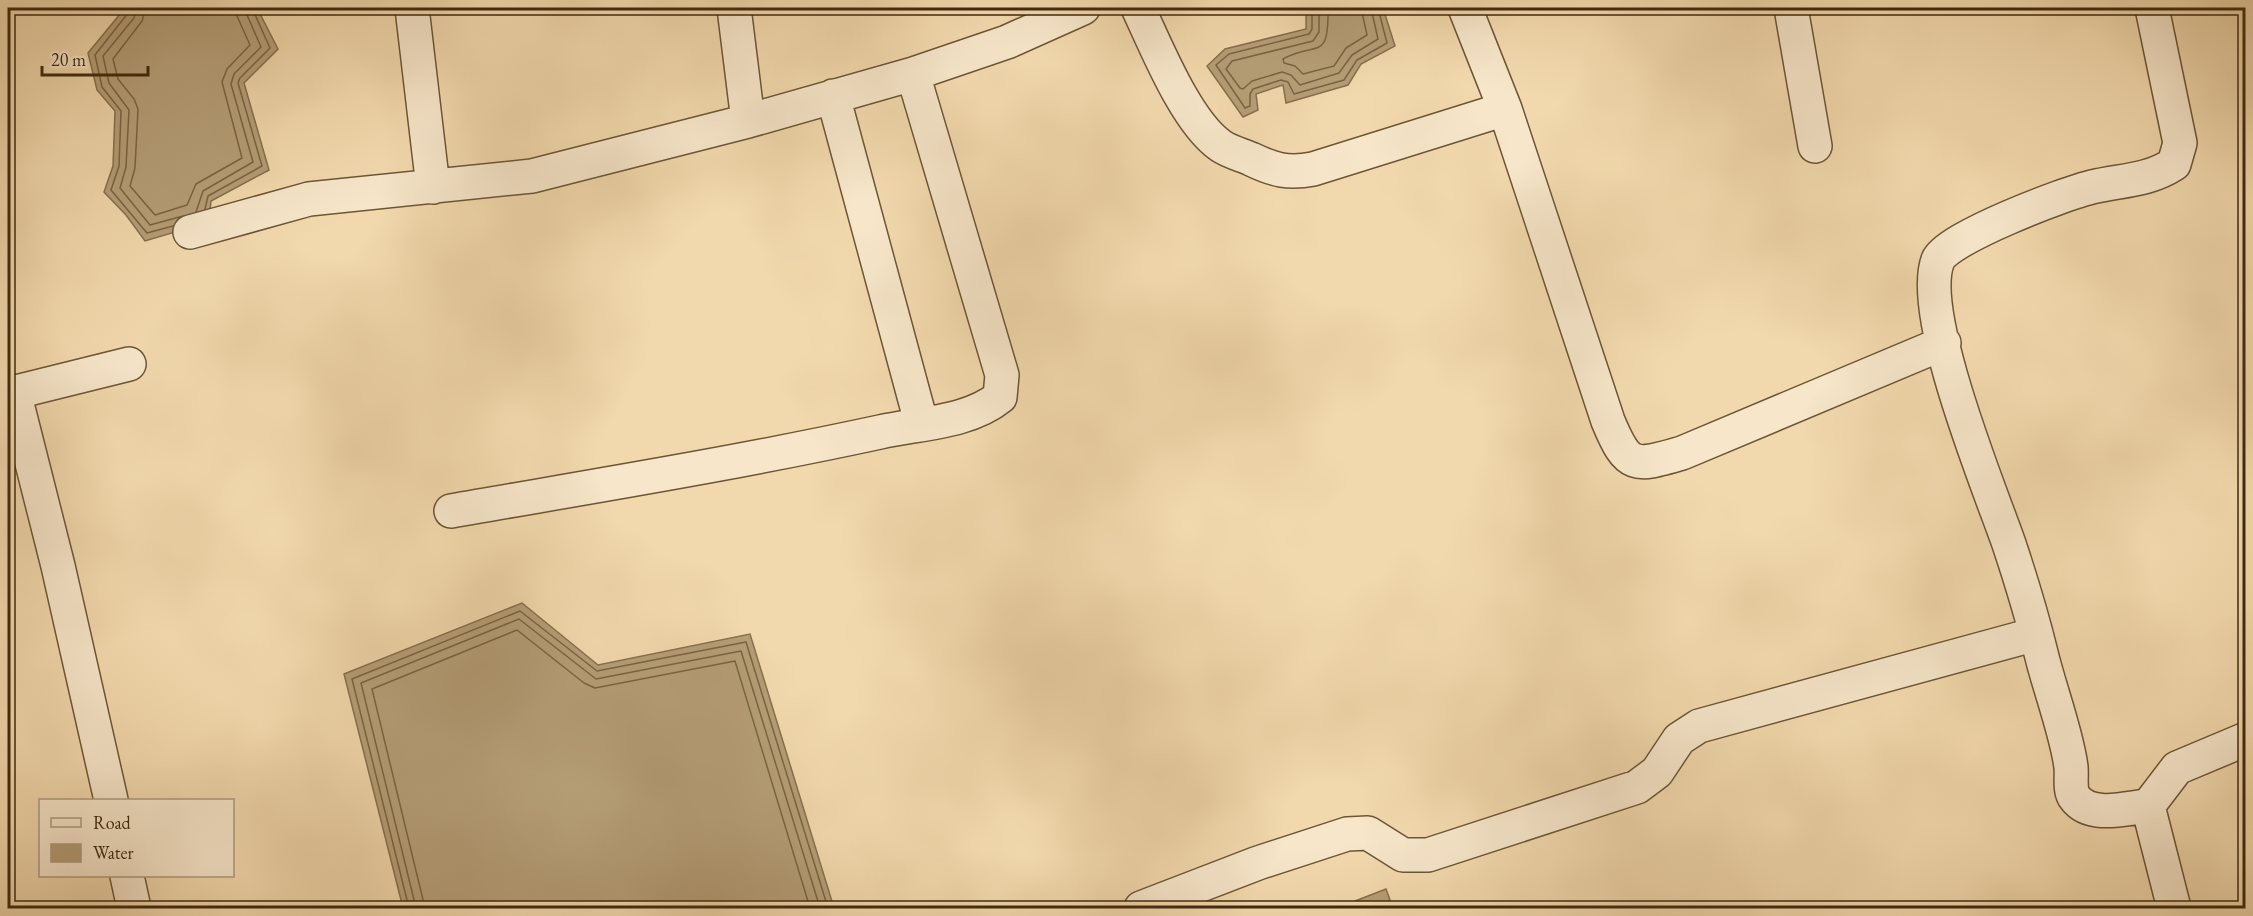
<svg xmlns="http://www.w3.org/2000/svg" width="2253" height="916" font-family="'EB Garamond',serif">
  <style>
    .water { fill: #b59e77; stroke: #86704d; stroke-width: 1.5 }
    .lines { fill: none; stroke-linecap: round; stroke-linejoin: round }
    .shore { stroke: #7a6442; stroke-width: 1.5 }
    .street-casing { stroke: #6c5636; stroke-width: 36 }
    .street { stroke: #f7e6ca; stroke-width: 33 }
  </style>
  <rect width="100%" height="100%" fill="#f2d9ad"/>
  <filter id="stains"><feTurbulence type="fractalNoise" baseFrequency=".00333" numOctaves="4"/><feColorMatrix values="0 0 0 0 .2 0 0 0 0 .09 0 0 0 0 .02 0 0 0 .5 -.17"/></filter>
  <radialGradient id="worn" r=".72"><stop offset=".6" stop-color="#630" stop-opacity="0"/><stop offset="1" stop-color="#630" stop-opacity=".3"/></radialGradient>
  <!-- water -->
  <path class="water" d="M125,8H257L278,49L244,83L269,170L211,201L209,222L145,241L126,215L104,192L113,166L115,111L97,90L88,53Z
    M1306,8H1383L1395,46L1361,64L1348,85L1286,103L1283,85L1256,94L1258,110L1243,117L1207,66L1225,49L1306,29Z
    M522,603L598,665L750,634L834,908H403L344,674Z
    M1386,889L1393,908H1337Z"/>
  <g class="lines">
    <!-- shore -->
    <path class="shore" d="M129,8L128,13L95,55L102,87L121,111L119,166L111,190L147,233L173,226
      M137,8L134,18L103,56L109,83L129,110L126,167L120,188L150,225L183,216
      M146,8L142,21L113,59L118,79L134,99L138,109L135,168L130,186L155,215L187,205L196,184L242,158L222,82L227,69L250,45L237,16L235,8
      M1312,8V29L1309,34L1229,54L1216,65L1245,108L1250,106V94L1253,89L1281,80L1288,82L1294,94L1344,80L1357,60L1387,43L1378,8
      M1319,8V32L1313,41L1232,61L1226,69L1240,88L1243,89L1252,81L1282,72L1291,75L1300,85L1339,73L1352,55L1378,39L1371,8
      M1328,8C1329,64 1316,40 1283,59L1284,63L1295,66L1303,74L1334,66L1346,48L1367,35L1361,8
      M205,209L208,196L262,166L238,83L240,78L270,48L252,8
      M196,212L203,191L253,162L231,84L234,74L261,47L244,8
      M409,908L352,679L520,611L597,671L746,642L828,908
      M416,908L361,683L519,619L596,679L741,651L820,908
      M425,908L372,689L517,630L584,683L595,688L735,661L810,908"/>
    <!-- street casing -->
    <g class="street-casing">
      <path id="street" d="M412,8L433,187
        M734,8L748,121
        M1138,8C1156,46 1186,122 1221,146C1230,152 1242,155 1251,159C1274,170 1288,174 1313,169L1505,109
        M1465,8L1505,109L1608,421C1628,469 1634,467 1682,453L1944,343
        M1791,8L1815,146
        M2152,8L2180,143L2174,164C2148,181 2122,180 2092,187C2066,193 1947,238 1938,260C1917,313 1989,487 2009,544C2021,580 2032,616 2041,653C2049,687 2067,734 2071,767C2072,777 2069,791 2075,798C2091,819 2126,808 2148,806L2177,768L2246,739
        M833,96L921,422
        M190,232L309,199L532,176L748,121L913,74L1007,42L1083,8
        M14,392L58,566L111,800
        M8,394L129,364
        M451,511C594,486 737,463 880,432C919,423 968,423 1000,397L1002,375L913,74
        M2148,806L2174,908
        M127,876L134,908
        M1141,908L1258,863L1347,834L1368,833L1403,855H1428L1637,787L1657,772L1679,739L1699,726L2036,634"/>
    </g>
    <!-- street -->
    <use href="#street" class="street"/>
  </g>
  <!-- margin -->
  <rect width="2253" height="916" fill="none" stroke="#f2d9ad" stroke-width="30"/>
  <rect x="9" y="9" width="2235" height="898" fill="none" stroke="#3f2a0e" stroke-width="3"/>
  <rect x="15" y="15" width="2223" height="886" fill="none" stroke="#3f2a0e" stroke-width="1.5"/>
  <!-- legend -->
  <rect x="39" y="799" width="195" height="78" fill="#f7e6ca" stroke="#ad9b7f" stroke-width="1.5"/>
  <rect x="51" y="818" width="30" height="9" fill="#f7e6ca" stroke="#ad9b7f" stroke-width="1.5"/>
  <text x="93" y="829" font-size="18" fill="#3f2a0e">Road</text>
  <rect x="51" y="844" width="30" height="18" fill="#b59e77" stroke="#ad9b7f" stroke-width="1.5"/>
  <text x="93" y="859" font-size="18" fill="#3f2a0e">Water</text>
  <!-- scale -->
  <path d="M42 66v9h106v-9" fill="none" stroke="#3f2a0e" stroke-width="3"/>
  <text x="51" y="66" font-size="18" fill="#3f2a0e" stroke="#f7e6ca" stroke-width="4.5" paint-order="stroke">20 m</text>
  <rect width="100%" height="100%" filter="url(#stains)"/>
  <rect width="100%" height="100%" fill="url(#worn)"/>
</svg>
